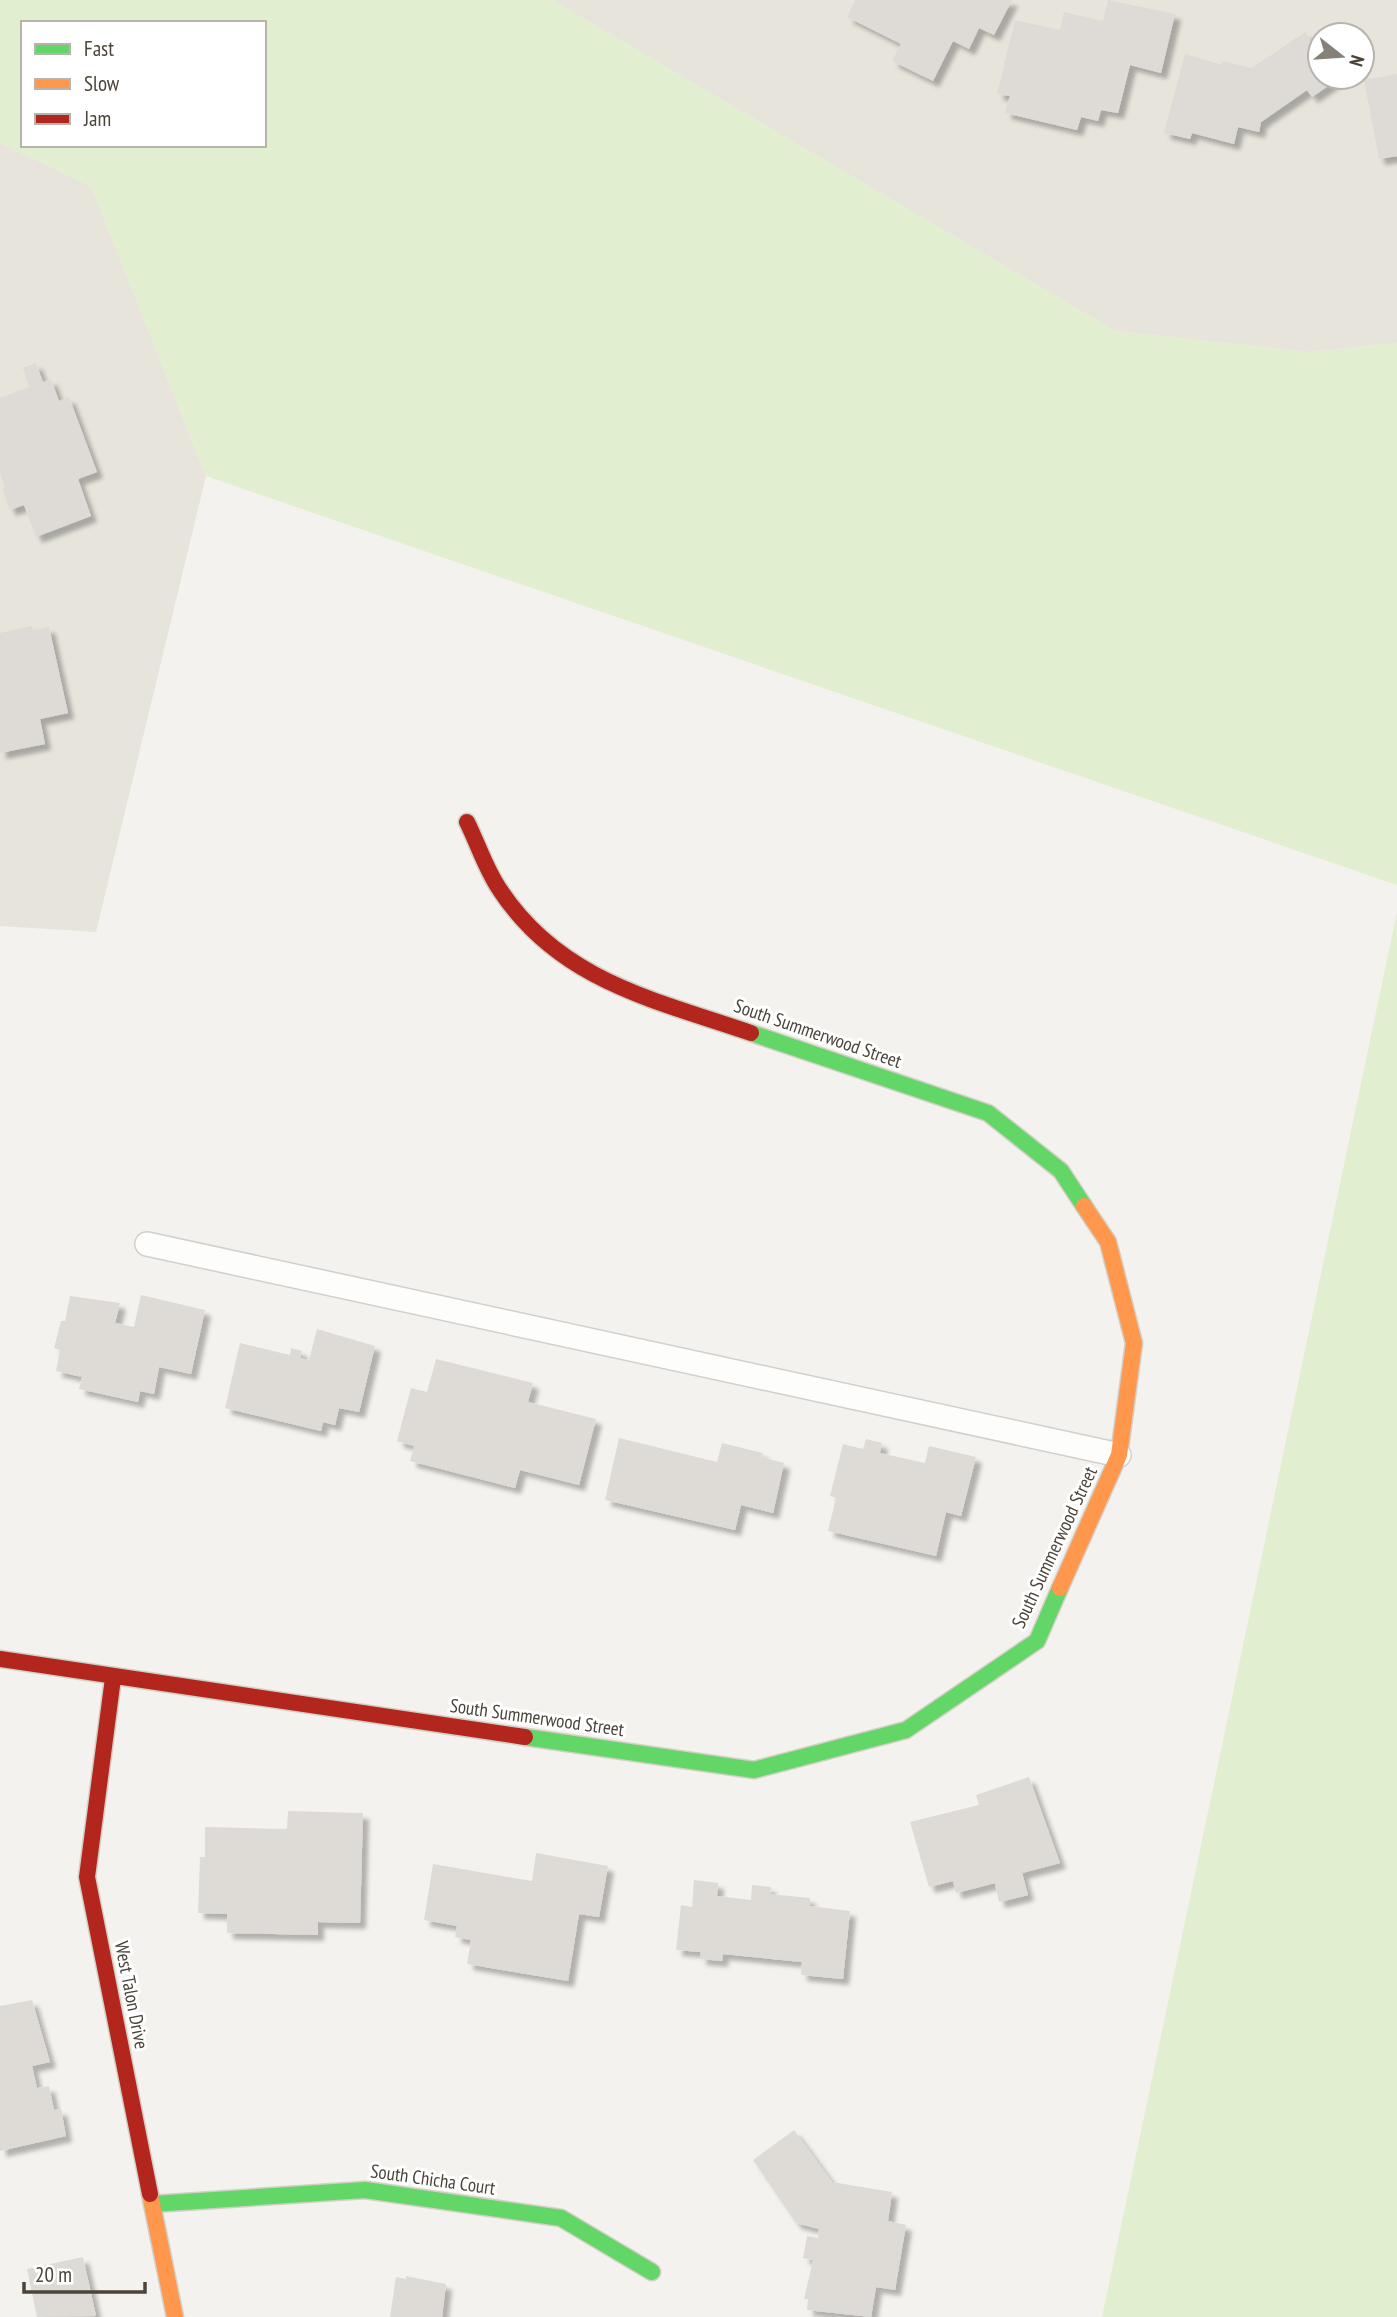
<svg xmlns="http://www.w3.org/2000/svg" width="1397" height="2317" font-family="'PT Sans Narrow',sans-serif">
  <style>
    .residential { fill: #e7e4dc; fill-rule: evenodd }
    .green { fill: #e1eecf; fill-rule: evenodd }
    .building { fill: #dedbd6; filter: url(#shadow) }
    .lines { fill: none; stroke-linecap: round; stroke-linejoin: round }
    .lane-casing { stroke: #d2d0cb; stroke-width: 26 }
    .fast-casing { stroke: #d3cfc5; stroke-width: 19 }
    .slow-casing { stroke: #d3cfc5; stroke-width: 19 }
    .jam-casing { stroke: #d3cfc5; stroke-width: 19 }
    .lane { stroke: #fdfdfc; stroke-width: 23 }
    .fast { stroke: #63d668; stroke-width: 16 }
    .slow { stroke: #ff974d; stroke-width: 16 }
    .jam { stroke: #b3261e; stroke-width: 16 }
    .labels { text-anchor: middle; stroke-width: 6; stroke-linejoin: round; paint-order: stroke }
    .street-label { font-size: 19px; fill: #4b4439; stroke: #fff }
  </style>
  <defs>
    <filter id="shadow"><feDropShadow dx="6" dy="6" stdDeviation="2" flood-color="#0004"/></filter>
  </defs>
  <rect width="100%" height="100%" fill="#f4f2ee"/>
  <!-- residential -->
  <path class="residential" d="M552,0H1397V343L1308,352L1115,331ZM1320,35H1362V77H1320Z
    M0,143L91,186L206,476L96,932L0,926Z"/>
  <!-- green -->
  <path class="green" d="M0,0H552L1115,331L1308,352L1397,343V885L206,476L91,186L0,143ZM23,23H264V145H23Z
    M1397,912V2317H1102Z"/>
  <!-- building -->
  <path class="building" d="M855,0H1012L994,35L979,28L969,49L953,41L933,81L892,61L901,44L847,17Z
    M1108,0L1175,14L1161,73L1130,65L1118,113L1101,110L1098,121L1081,117L1077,130L1005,113L1010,96L997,94L1015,20L1060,30L1064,12L1103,21Z
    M1305,32L1320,54V77L1337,80L1312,97L1307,90L1261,122L1259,132L1238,127L1234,144L1192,133L1190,139L1164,133L1185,54L1222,65V61L1252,68Z
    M1397,74V156L1379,159L1364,80Z
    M36,363L43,382L51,379L59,401L69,397L97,472L78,479L91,516L36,537L24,505L10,510L2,488L5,487L0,474V398L29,387L23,368Z
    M32,626L33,630L49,627L68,713L40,719L45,744L0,753V633Z
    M141,1295L205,1310L191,1374L159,1367L154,1394L140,1391L138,1402L79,1389L82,1377L56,1371L60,1350L54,1348L61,1321H65L70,1296L120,1303L115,1323L134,1327Z
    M317,1329L375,1346L359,1412L339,1408L335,1425L323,1422L321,1431L225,1408L240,1343L290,1355L291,1348L302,1351L300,1358L309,1360Z
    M436,1359L533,1383L528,1402L596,1419L579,1485L520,1470L515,1488L410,1461L414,1446L397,1441L411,1388L427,1392Z
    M619,1438L717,1462L722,1443L763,1453L761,1457L784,1463L773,1513L741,1505L735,1530L605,1500Z
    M866,1439L882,1443L880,1453L925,1463L929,1446L976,1457L961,1516L946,1512L936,1556L828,1531L836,1498L830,1496L843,1444L863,1449Z
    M1029,1777L1060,1863L1022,1873L1028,1895L999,1902L995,1883L956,1893L953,1881L929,1887L910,1822L979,1805L976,1795Z
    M288,1811L363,1813L360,1923L318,1922V1935L227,1933V1914L198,1913L200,1857H205V1827L287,1829Z
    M536,1853L608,1866L599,1917L579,1914L568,1981L467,1964L471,1940L455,1937L457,1926L424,1920L433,1864L532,1881Z
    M694,1880L718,1883L717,1896L751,1900L752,1885L771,1887L770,1894L810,1898V1906L850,1911L843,1979L801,1975L802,1962L723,1954L722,1961L700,1959L701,1952L676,1950L681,1905L692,1907Z
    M32,2000L50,2062L32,2066L37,2088L49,2086L54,2110L61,2109L66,2136L0,2151V2006Z
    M794,2130L832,2182L892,2192L888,2221L906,2225L895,2290L876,2287L871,2317L807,2310L808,2299H804L813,2260L803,2258L807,2236L818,2238L819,2229L796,2223L753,2160Z
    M83,2257L96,2316L37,2317L27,2269Z
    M406,2276L446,2284L442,2317H390L396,2277L406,2279Z"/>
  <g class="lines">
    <!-- lane casing -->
    <g class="lane-casing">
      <path id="lane" d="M147,1244L1119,1455"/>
    </g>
    <!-- fast casing -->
    <g class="fast-casing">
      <path id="fast" d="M751,1033L988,1113L1061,1171L1084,1206
        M525,1737L754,1770L906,1730L1037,1641L1060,1588
        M152,2204L365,2190L561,2218L652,2272"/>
    </g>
    <!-- slow casing -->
    <g class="slow-casing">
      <path id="slow" d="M1060,1588L1119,1455L1134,1343L1108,1242L1084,1206
        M150,2194L175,2317"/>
    </g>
    <!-- jam casing -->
    <g class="jam-casing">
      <path id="jam" d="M467,822C478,844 486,870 500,890C560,981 655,1000 751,1033
        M0,1659L525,1737
        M113,1678L87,1877L150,2194"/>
    </g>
    <!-- lane -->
    <use href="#lane" class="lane"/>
    <!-- fast -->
    <use href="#fast" class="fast"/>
    <!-- slow -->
    <use href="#slow" class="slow"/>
    <!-- jam -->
    <use href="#jam" class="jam"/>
  </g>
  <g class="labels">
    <!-- street labels -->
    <g class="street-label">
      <text transform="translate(818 1033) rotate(19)" y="7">South Summerwood Street</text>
      <text transform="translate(1054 1547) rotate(-65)" y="7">South Summerwood Street</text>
      <text transform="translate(537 1717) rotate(8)" y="7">South Summerwood Street</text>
      <text transform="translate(132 1995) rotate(79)" y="7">West Talon Drive</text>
      <text transform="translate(433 2179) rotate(8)" y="7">South Chicha Court</text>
    </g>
  </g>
  <!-- legend -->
  <rect x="21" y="21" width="245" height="126" fill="#ffffff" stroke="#b7b4b0" stroke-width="2"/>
  <rect x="35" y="44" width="35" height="10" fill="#63d668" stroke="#b7b4b0" stroke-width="2"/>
  <text x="84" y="56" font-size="21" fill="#4b4439">Fast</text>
  <rect x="35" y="79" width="35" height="10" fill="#ff974d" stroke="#b7b4b0" stroke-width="2"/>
  <text x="84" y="91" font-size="21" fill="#4b4439">Slow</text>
  <rect x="35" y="114" width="35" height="10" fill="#b3261e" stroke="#b7b4b0" stroke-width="2"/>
  <text x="84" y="126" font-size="21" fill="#4b4439">Jam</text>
  <!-- north arrow -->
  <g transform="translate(1341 56) rotate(107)"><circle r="33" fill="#ffffff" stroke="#b7b4b0" stroke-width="2"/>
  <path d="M0-5L12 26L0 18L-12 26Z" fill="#868178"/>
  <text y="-10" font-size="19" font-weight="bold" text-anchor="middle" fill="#4b4439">N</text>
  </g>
  <!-- scale -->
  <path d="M24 2282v10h121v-10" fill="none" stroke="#4b4439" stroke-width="3.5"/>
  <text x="35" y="2282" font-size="21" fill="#4b4439" stroke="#ffffff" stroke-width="5" paint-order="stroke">20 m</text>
</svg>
